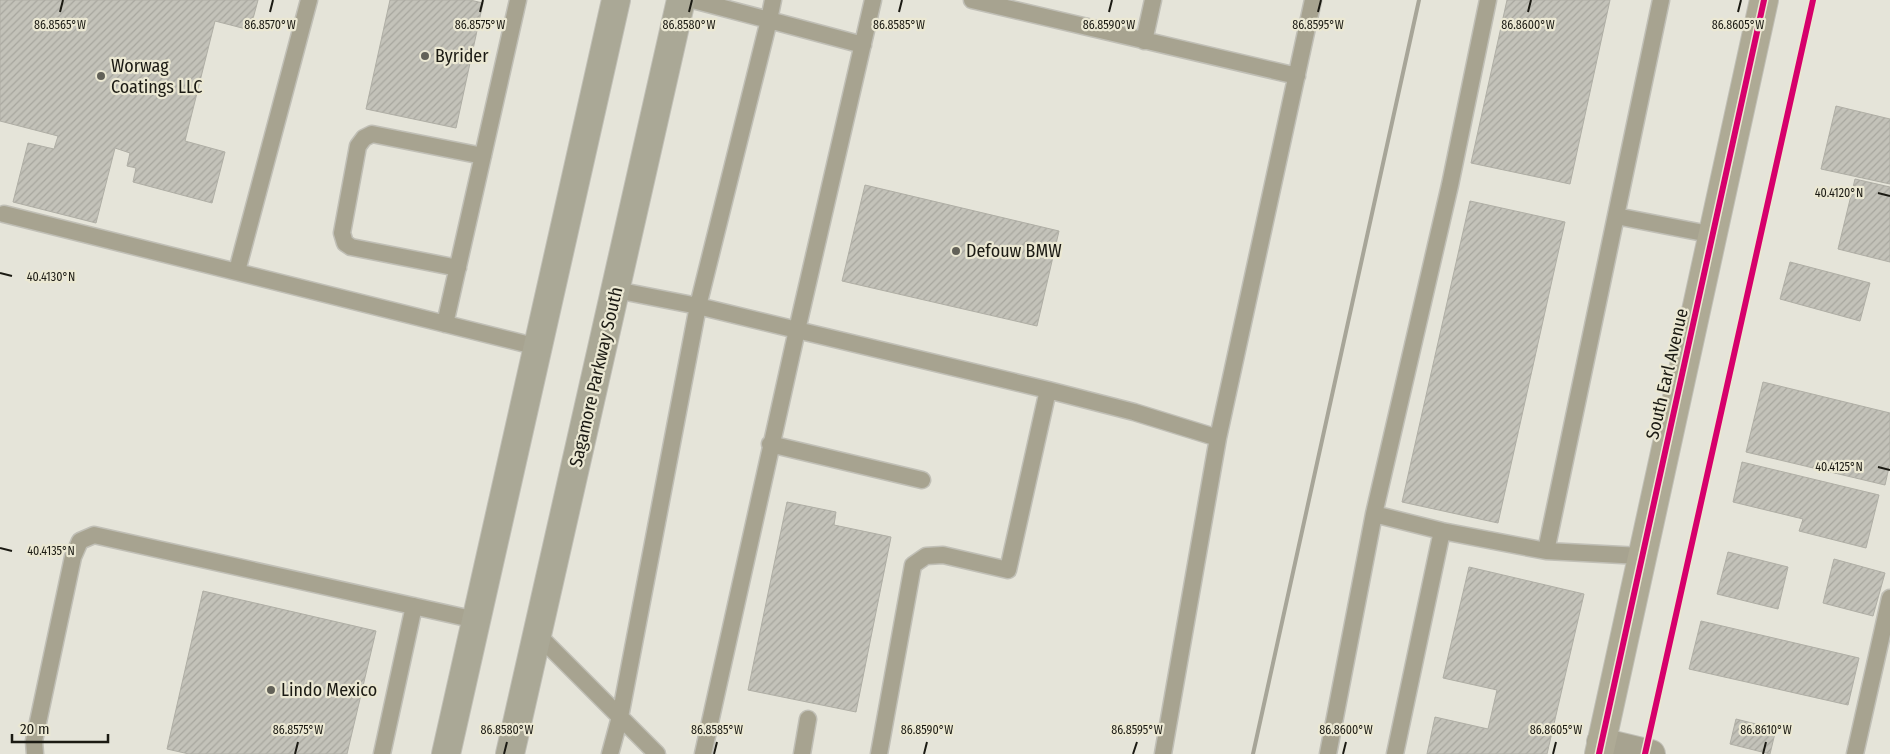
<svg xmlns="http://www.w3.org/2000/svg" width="1890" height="754" font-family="'Fira Sans Condensed',sans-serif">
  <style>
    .building { fill: url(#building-hatch); stroke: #afaea5 }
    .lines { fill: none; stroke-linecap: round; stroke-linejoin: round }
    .lane-casing { stroke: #c0bfb6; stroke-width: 19 }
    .street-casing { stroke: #c0bfb6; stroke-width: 30 }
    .secondary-casing { stroke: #c0bfb6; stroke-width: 30 }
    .primary-casing { stroke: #c0bfb6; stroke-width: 30 }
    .lane { stroke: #a7a390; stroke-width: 16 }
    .street { stroke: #a7a390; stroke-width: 28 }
    .secondary { stroke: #aeaa95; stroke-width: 28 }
    .primary { stroke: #aaa896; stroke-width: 28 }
    .rail { stroke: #a7a598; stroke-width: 4 }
    .cycleway-casing { stroke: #ebe8d3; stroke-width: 9 }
    .cycleway { stroke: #d6006c; stroke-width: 6 }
    .ticks { fill: none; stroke: #1b1a13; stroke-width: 2 }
    .poi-dot { fill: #626158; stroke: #ebe8d3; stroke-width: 2 }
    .labels { text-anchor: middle; stroke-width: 4.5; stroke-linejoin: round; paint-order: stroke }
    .poi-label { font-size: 18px; fill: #1b1a13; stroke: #ebe8d3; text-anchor: start }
    .street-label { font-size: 18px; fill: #1b1a13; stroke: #ebe8d3 }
    .ticks-label { font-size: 12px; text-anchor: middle; fill: #1b1a13; stroke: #ebe8d3; stroke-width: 4.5; stroke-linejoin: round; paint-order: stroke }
  </style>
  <defs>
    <pattern id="building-hatch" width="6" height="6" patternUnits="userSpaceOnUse" patternTransform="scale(1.25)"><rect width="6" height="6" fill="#c3c2b9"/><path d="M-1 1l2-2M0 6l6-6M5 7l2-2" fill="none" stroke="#a7a69e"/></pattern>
  </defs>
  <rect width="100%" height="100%" fill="#e5e4d9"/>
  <!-- building -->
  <path class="building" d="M0,0H258L250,30L215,21L185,141L225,152L212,203L133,182L136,168L127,166L130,153L115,148L96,223L13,202L28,143L54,149L58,136L0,121Z
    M390,0H470L483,3L456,128L366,109Z
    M1507,0H1610L1570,184L1471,163Z
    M1836,106L1890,119V184L1821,169Z
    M1855,179L1890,187V262L1838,249Z
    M865,185L1059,231L1037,326L842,281Z
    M1470,201L1565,222L1498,523L1402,502Z
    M1790,262L1870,283L1860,321L1780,299Z
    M1763,382L1890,413V463L1885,485L1746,452Z
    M1742,462L1879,495L1866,548L1799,531L1803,519L1733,502Z
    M787,502L836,512L834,525L891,537L856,712L748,690Z
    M1728,552L1788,567L1778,609L1717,594Z
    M1834,559L1885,573L1873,616L1823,603Z
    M1469,567L1584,594L1547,754H1427L1435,717L1488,729L1497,690L1443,678Z
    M203,591L376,631L347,754H189L167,749Z
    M1701,621L1859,658L1848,705L1689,669Z
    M1736,719L1776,729L1770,754L1730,744Z"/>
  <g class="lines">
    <!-- lane casing -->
    <g class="lane-casing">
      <path id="lane" d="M693,0L769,20L773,0
        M873,0L797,330L1048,390
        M972,0L1297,76
        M1144,41L1153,0
        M4,214L538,347
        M1616,216L1714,235
        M458,268L351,247L345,243L342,233L358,146L364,138L372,134L483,156
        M237,271L309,0
        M616,290L698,306L797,330L703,754
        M445,324L518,0
        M1218,438L1313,0
        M770,444L922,480
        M1374,514L1442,531
        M1546,551L1641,556
        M537,634L657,754
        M35,754L34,741L73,557L80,541L94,535L476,620
        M382,754L414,606
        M610,754L620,717L698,306L769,20L863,45
        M802,754L808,719
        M879,754L913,565L926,556L943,555L1008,570L1048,390L1134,412L1218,438L1163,754
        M1328,754L1374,514L1450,185L1488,0
        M1395,754L1442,531L1546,551L1661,0
        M1855,754L1890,598"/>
    </g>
    <!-- street casing -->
    <g class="street-casing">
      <path id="street" d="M1601,742L1651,754"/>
    </g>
    <!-- secondary casing -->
    <g class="secondary-casing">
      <path id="secondary" d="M1599,754L1764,0"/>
    </g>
    <!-- primary casing -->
    <g class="primary-casing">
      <path id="primary" d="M446,754L616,0
        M510,754L681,0"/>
    </g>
    <!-- lane -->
    <use href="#lane" class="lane"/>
    <!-- street -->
    <use href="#street" class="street"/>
    <!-- secondary -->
    <use href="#secondary" class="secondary"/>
    <!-- primary -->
    <use href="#primary" class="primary"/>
    <!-- rail -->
    <path class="rail" d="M1253,754L1419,0"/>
    <!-- cycleway casing -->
    <g class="cycleway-casing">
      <path id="cycleway" d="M1599,754L1764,0
        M1645,754L1813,0"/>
    </g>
    <!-- cycleway -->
    <use href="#cycleway" class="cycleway"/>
  </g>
  <!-- ticks -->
  <path class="ticks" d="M60,12L63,0M270,12L273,0M480,12L483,0M689,12L692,0M899,12L902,0M1109,12L1112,0M1318,12L1321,0M1528,12L1531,0M1738,12L1741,0M1878,193L1890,196M0,273L12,276M1878,467L1890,470M0,548L12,551M295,754L298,742M504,754L507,742M714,754L717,742M924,754L927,742M1133,754L1137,742M1343,754L1346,742M1553,754L1556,742M1763,754L1766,742"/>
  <!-- markers -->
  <g class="poi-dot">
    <circle cx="425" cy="56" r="5"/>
    <circle cx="101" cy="76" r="5"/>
    <circle cx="956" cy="251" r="5"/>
    <circle cx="271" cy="690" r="5"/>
  </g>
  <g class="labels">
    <!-- poi labels -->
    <g class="poi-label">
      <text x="435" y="62">Byrider</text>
      <text x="111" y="72">Worwag<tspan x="111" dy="21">Coatings LLC</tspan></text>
      <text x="966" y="257">Defouw BMW</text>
      <text x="281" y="696">Lindo Mexico</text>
    </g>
    <!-- street labels -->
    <g class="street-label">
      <text transform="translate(1667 374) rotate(-77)" y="6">South Earl Avenue</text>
      <text transform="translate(596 377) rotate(-77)" y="6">Sagamore Parkway South</text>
    </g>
  </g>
  <g class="ticks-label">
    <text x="60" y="29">86.8565°W</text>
    <text x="270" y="29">86.8570°W</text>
    <text x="480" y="29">86.8575°W</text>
    <text x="689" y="29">86.8580°W</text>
    <text x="899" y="29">86.8585°W</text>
    <text x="1109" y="29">86.8590°W</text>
    <text x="1318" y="29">86.8595°W</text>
    <text x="1528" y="29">86.8600°W</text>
    <text x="1738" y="29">86.8605°W</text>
    <text x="1839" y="197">40.4120°N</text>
    <text x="51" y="281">40.4130°N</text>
    <text x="1839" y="471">40.4125°N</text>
    <text x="51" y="555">40.4135°N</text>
    <text x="298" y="734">86.8575°W</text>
    <text x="507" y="734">86.8580°W</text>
    <text x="717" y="734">86.8585°W</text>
    <text x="927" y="734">86.8590°W</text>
    <text x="1137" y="734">86.8595°W</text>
    <text x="1346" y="734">86.8600°W</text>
    <text x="1556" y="734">86.8605°W</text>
    <text x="1766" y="734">86.8610°W</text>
  </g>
  <!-- scale -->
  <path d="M12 734v8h96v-8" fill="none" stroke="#1b1a13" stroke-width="2.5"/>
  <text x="20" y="734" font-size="15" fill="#1b1a13" stroke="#ebe8d3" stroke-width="4" paint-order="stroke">20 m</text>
</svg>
